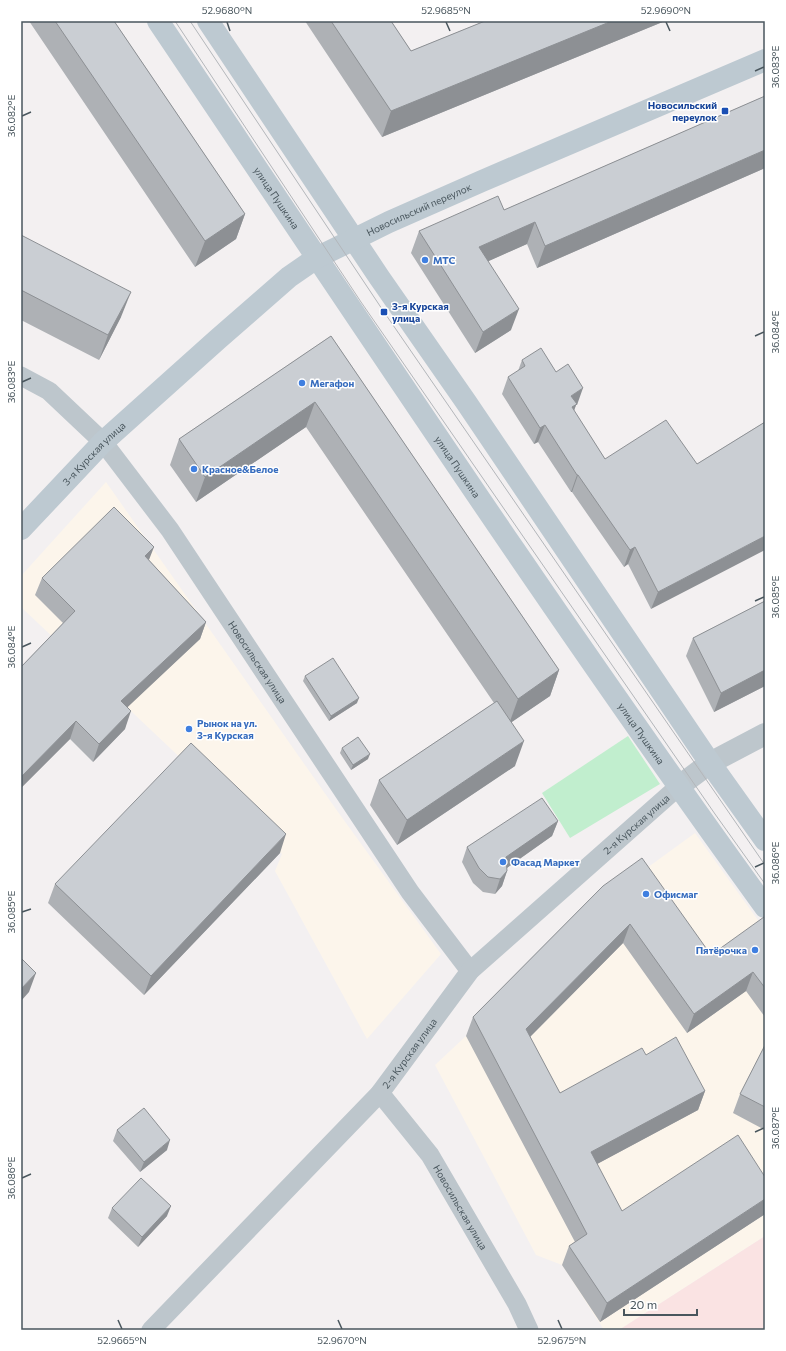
<svg xmlns="http://www.w3.org/2000/svg" width="786" height="1351" font-family="Commissioner,sans-serif">
  <style>
    .commercial { fill: #fcf5eb }
    .medical { fill: #fae3e3 }
    .green { fill: #c1eece }
    .lines { fill: none; stroke-linecap: round; stroke-linejoin: round }
    .minor { stroke: #bdc6cc; stroke-width: 19 }
    .tertiary { stroke: #bdc6cc; stroke-width: 22 }
    .secondary { stroke: #bdc9d1; stroke-width: 22 }
    .tram { stroke: #b3b6ba; stroke-width: 1 }
    .wall { fill: #aeb1b5 }
    .shaded-wall { fill: #8d9094 }
    .building { fill: #caced3; stroke: #8d9094 }
    .ticks { fill: none; stroke: #49565d; stroke-width: 1.5 }
    .transit-dot { fill: #1a4fb4; stroke: #fff; stroke-width: 1.5 }
    .shop-dot { fill: #3f7fe0; stroke: #fff; stroke-width: 1.5 }
    .labels { text-anchor: middle; stroke-width: 3; stroke-linejoin: round; paint-order: stroke }
    .transit-label { font-size: 10px; font-weight: bold; fill: #164399; stroke: #fff; text-anchor: end }
    .street-label { font-size: 10px; fill: #49565d; stroke: #fff }
    .shop-label { font-size: 10px; font-weight: bold; fill: #366cbe; stroke: #fff; text-anchor: start }
    .neatline { fill: none; stroke: #49565d; stroke-width: 1.5 }
    .ticks-label { font-size: 10px; text-anchor: middle; fill: #49565d }
  </style>
  <rect width="100%" height="100%" fill="#f3f0f1"/>
  <!-- commercial -->
  <path class="commercial" d="M106,482L338,812L441,954L367,1039L275,871L282,854L21,607V576Z
    M695,833L765,930V1236L619,1330H604L562,1265L536,1255L435,1065L466,1036L596,905Z"/>
  <!-- medical -->
  <path class="medical" d="M765,1236V1330H619Z"/>
  <!-- green -->
  <path class="green" d="M628,736L660,784L570,838L542,793Z"/>
  <g class="lines">
    <!-- minor -->
    <g class="minor">
      <path id="s1" d="M21,376L49,391L103,442L170,530L410,892L470,971"/>
      <path id="s2" d="M380,1093L430,1155L517,1304L529,1330"/>
      <path id="s3" d="M151,1330L380,1093L470,971L678,787"/>
    </g>
    <!-- tertiary -->
    <path class="tertiary" d="M678,787L710,763L765,734"/>
    <!-- secondary -->
    <g class="secondary">
      <path id="s4" d="M158,21C358,318 555,617 765,907"/>
      <path d="M208,21L379,277L466,402L710,763L765,840"/>
      <path id="s5" d="M21,529L103,442L218,339L289,277L318,257L389,222L482,181L765,60"/>
    </g>
    <!-- tram -->
    <path class="tram" d="M175,21L361,302L715,814L765,884
      M190,21L384,312L765,865"/>
  </g>
  <!-- wall -->
  <path class="wall" d="M29,21H114L245,214L236,239L195,267Z
    M305,21H391L411,51L485,21H665L382,137Z
    M765,96V168L537,268L527,244L488,261L511,330L475,353L411,253L419,231L504,210Z
    M21,235L121,317L99,360L21,320Z
    M331,336L559,670L550,696L511,722L515,766L397,845L370,805L379,780L494,703L306,427L196,502L170,465L179,439Z
    M522,360L577,405H576L574,411L605,459L697,464L765,422L651,609L628,564L624,567L572,492H571L538,442L534,444L502,394L508,377L518,371Z
    M149,560L206,622L200,639L127,707L125,729L93,762L70,739L21,788V667L63,623L35,595L42,578Z
    M765,601V686L714,712L686,656L693,638Z
    M305,676L357,703L329,721L303,681Z
    M342,748L368,759L351,770L340,753Z
    M558,821L552,836L507,868V871L502,886L495,894L483,892L473,883L462,862L467,847Z
    M280,853L144,995L48,903L55,884Z
    M603,886L711,955L765,919V1017L746,991L687,1033L623,943L530,1037L560,1093L646,1055L705,1091L698,1110L597,1164L622,1211L765,1177V1214L600,1322L562,1265L569,1246L575,1242L466,1036L473,1017Z
    M765,1045V1130L733,1113L740,1094Z
    M117,1130L167,1150L140,1172L113,1141Z
    M112,1208L167,1216L138,1247L108,1218Z"/>
  <!-- shaded-wall -->
  <path class="shaded-wall" d="M612,21H665L382,137L391,111Z
    M765,150V168L537,268L545,246Z
    M245,214L236,239L195,267L205,241Z
    M535,222L527,244L471,269L479,247Z
    M131,292L121,317L99,360L108,335Z
    M519,309L511,330L475,353L483,332Z
    M583,388L577,405H576L570,421L571,396Z
    M315,402L306,427L196,502L205,477Z
    M545,425L538,442L534,444L540,428Z
    M577,475H578L572,492H571Z
    M765,536V550L651,609L658,592Z
    M154,547L147,565L145,556Z
    M635,547L628,564L624,567L630,550Z
    M206,622L200,639L115,719L121,701Z
    M559,670L550,696L509,724L518,699Z
    M765,670V686L714,712L721,693Z
    M359,698L357,703L329,721L331,716Z
    M131,711L125,729L93,762L99,744Z
    M76,721L70,739L21,788V777Z
    M524,741L515,766L397,845L407,820Z
    M370,754L368,759L351,770L353,765Z
    M558,821L552,836L501,872L506,857Z
    M286,834L280,853L144,995L151,976Z
    M507,871L502,886L495,894L500,879Z
    M630,924L623,943L519,1048L526,1029Z
    M753,972L746,991L687,1033L694,1014Z
    M36,973L29,992L21,1001V989Z
    M705,1091L698,1110L584,1171L591,1152Z
    M170,1140L167,1150L140,1172L144,1162Z
    M765,1199V1214L600,1322L607,1303Z
    M171,1206L167,1216L138,1247L142,1237Z"/>
  <!-- building -->
  <path class="building" d="M55,21H114L245,214L205,241Z
    M331,21H391L411,51L485,21H612L391,111Z
    M765,96V150L545,246L535,222L479,247L519,309L483,332L419,231L498,196L504,210Z
    M21,235L131,292L108,335L21,290Z
    M331,336L559,670L518,699L315,402L205,477L179,439Z
    M541,348L556,372L568,364L583,388L571,396L577,404L572,407L605,459L666,420L697,464L765,422V536L658,592L635,547L630,550L578,475H577L545,425L540,428L508,377L525,366L522,360Z
    M114,507L154,547L145,556L206,622L121,701L131,711L99,744L76,721L21,777V667L75,611L42,578Z
    M765,601V670L721,693L693,638Z
    M333,658L359,698L331,716L305,676Z
    M497,701L524,741L407,820L379,780Z
    M358,737L370,754L353,765L342,748Z
    M191,743L286,834L151,976L55,884Z
    M542,798L558,821L506,857L507,871L500,879L488,877L479,868L467,847Z
    M642,858L711,955L764,917L765,919V988L753,972L694,1014L630,924L526,1029L560,1093L642,1048L646,1055L676,1037L705,1091L591,1152L622,1211L738,1135L765,1177V1199L607,1303L569,1246L587,1234L473,1017L603,886Z
    M21,958L36,973L21,989Z
    M765,1045V1107L740,1094Z
    M144,1108L170,1140L144,1162L117,1130Z
    M141,1178L171,1206L142,1237L112,1208Z"/>
  <!-- ticks -->
  <path class="ticks" d="M227,22L230,31M446,22L450,31M666,22L670,31M755,71L764,67M22,116L31,112M755,336L764,332M22,382L31,378M755,601L764,597M22,647L31,643M755,867L764,863M22,912L31,909M755,1132L764,1128M22,1178L31,1174M118,1320L122,1329M338,1320L342,1329M558,1320L562,1329"/>
  <!-- markers -->
  <g class="transit-dot">
    <rect x="721" y="107" width="8" height="8" rx="2"/>
    <rect x="380" y="308" width="8" height="8" rx="2"/>
  </g>
  <g class="shop-dot">
    <circle cx="425" cy="260" r="4"/>
    <circle cx="302" cy="383" r="4"/>
    <circle cx="194" cy="469" r="4"/>
    <circle cx="189" cy="729" r="4"/>
    <circle cx="503" cy="862" r="4"/>
    <circle cx="646" cy="894" r="4"/>
    <circle cx="755" cy="950" r="4"/>
  </g>
  <g class="labels">
    <!-- transit labels -->
    <g class="transit-label">
      <text x="717" y="109">Новосильский<tspan x="717" dy="12">переулок</tspan></text>
      <text x="392" y="310" text-anchor="start">3-я Курская<tspan x="392" dy="12">улица</tspan></text>
    </g>
    <!-- street labels -->
    <g class="street-label">
      <text dy="4" stroke="none"><textPath href="#s4" startOffset="213">улица Пушкина</textPath></text>
      <text dy="4" stroke="none"><textPath href="#s5" startOffset="515">Новосильский переулок</textPath></text>
      <text dy="4" stroke="none"><textPath href="#s5" startOffset="105">3-я Курская улица</textPath></text>
      <text dy="4" stroke="none"><textPath href="#s4" startOffset="537">улица Пушкина</textPath></text>
      <text dy="4" stroke="none"><textPath href="#s1" startOffset="375">Новосильская улица</textPath></text>
      <text dy="4" stroke="none"><textPath href="#s4" startOffset="861">улица Пушкина</textPath></text>
      <text dy="4" stroke="none"><textPath href="#s3" startOffset="703">2-я Курская улица</textPath></text>
      <text dy="4" stroke="none"><textPath href="#s3" startOffset="379">2-я Курская улица</textPath></text>
      <text dy="4" stroke="none"><textPath href="#s2" startOffset="140">Новосильская улица</textPath></text>
    </g>
    <!-- shop labels -->
    <g class="shop-label">
      <text x="433" y="264">МТС</text>
      <text x="310" y="387">Мегафон</text>
      <text x="202" y="473">Красное&amp;Белое</text>
      <text x="197" y="727">Рынок на ул.<tspan x="197" dy="12">3-я Курская</tspan></text>
      <text x="511" y="866">Фасад Маркет</text>
      <text x="654" y="898">Офисмаг</text>
      <text x="747" y="954" text-anchor="end">Пятёрочка</text>
    </g>
  </g>
  <!-- border -->
  <rect width="786" height="1351" fill="none" stroke="#ffffff" stroke-width="44"/>
  <!-- scale -->
  <path d="M624 1309v6h73v-6" fill="none" stroke="#49565d" stroke-width="2"/>
  <text x="630" y="1309" font-size="12" fill="#49565d" stroke="#ffffff" stroke-width="3" paint-order="stroke">20 m</text>
  <rect x="22" y="22" width="742" height="1307" class="neatline"/>
  <g class="ticks-label">
    <text x="227" y="14">52.9680°N</text>
    <text x="446" y="14">52.9685°N</text>
    <text x="666" y="14">52.9690°N</text>
    <text transform="translate(775 67) rotate(-90)" y="4">36.083°E</text>
    <text transform="translate(11 116) rotate(-90)" y="4">36.082°E</text>
    <text transform="translate(775 332) rotate(-90)" y="4">36.084°E</text>
    <text transform="translate(11 382) rotate(-90)" y="4">36.083°E</text>
    <text transform="translate(775 597) rotate(-90)" y="4">36.085°E</text>
    <text transform="translate(11 647) rotate(-90)" y="4">36.084°E</text>
    <text transform="translate(775 863) rotate(-90)" y="4">36.086°E</text>
    <text transform="translate(11 912) rotate(-90)" y="4">36.085°E</text>
    <text transform="translate(775 1128) rotate(-90)" y="4">36.087°E</text>
    <text transform="translate(11 1178) rotate(-90)" y="4">36.086°E</text>
    <text x="122" y="1344">52.9665°N</text>
    <text x="342" y="1344">52.9670°N</text>
    <text x="562" y="1344">52.9675°N</text>
  </g>
</svg>
